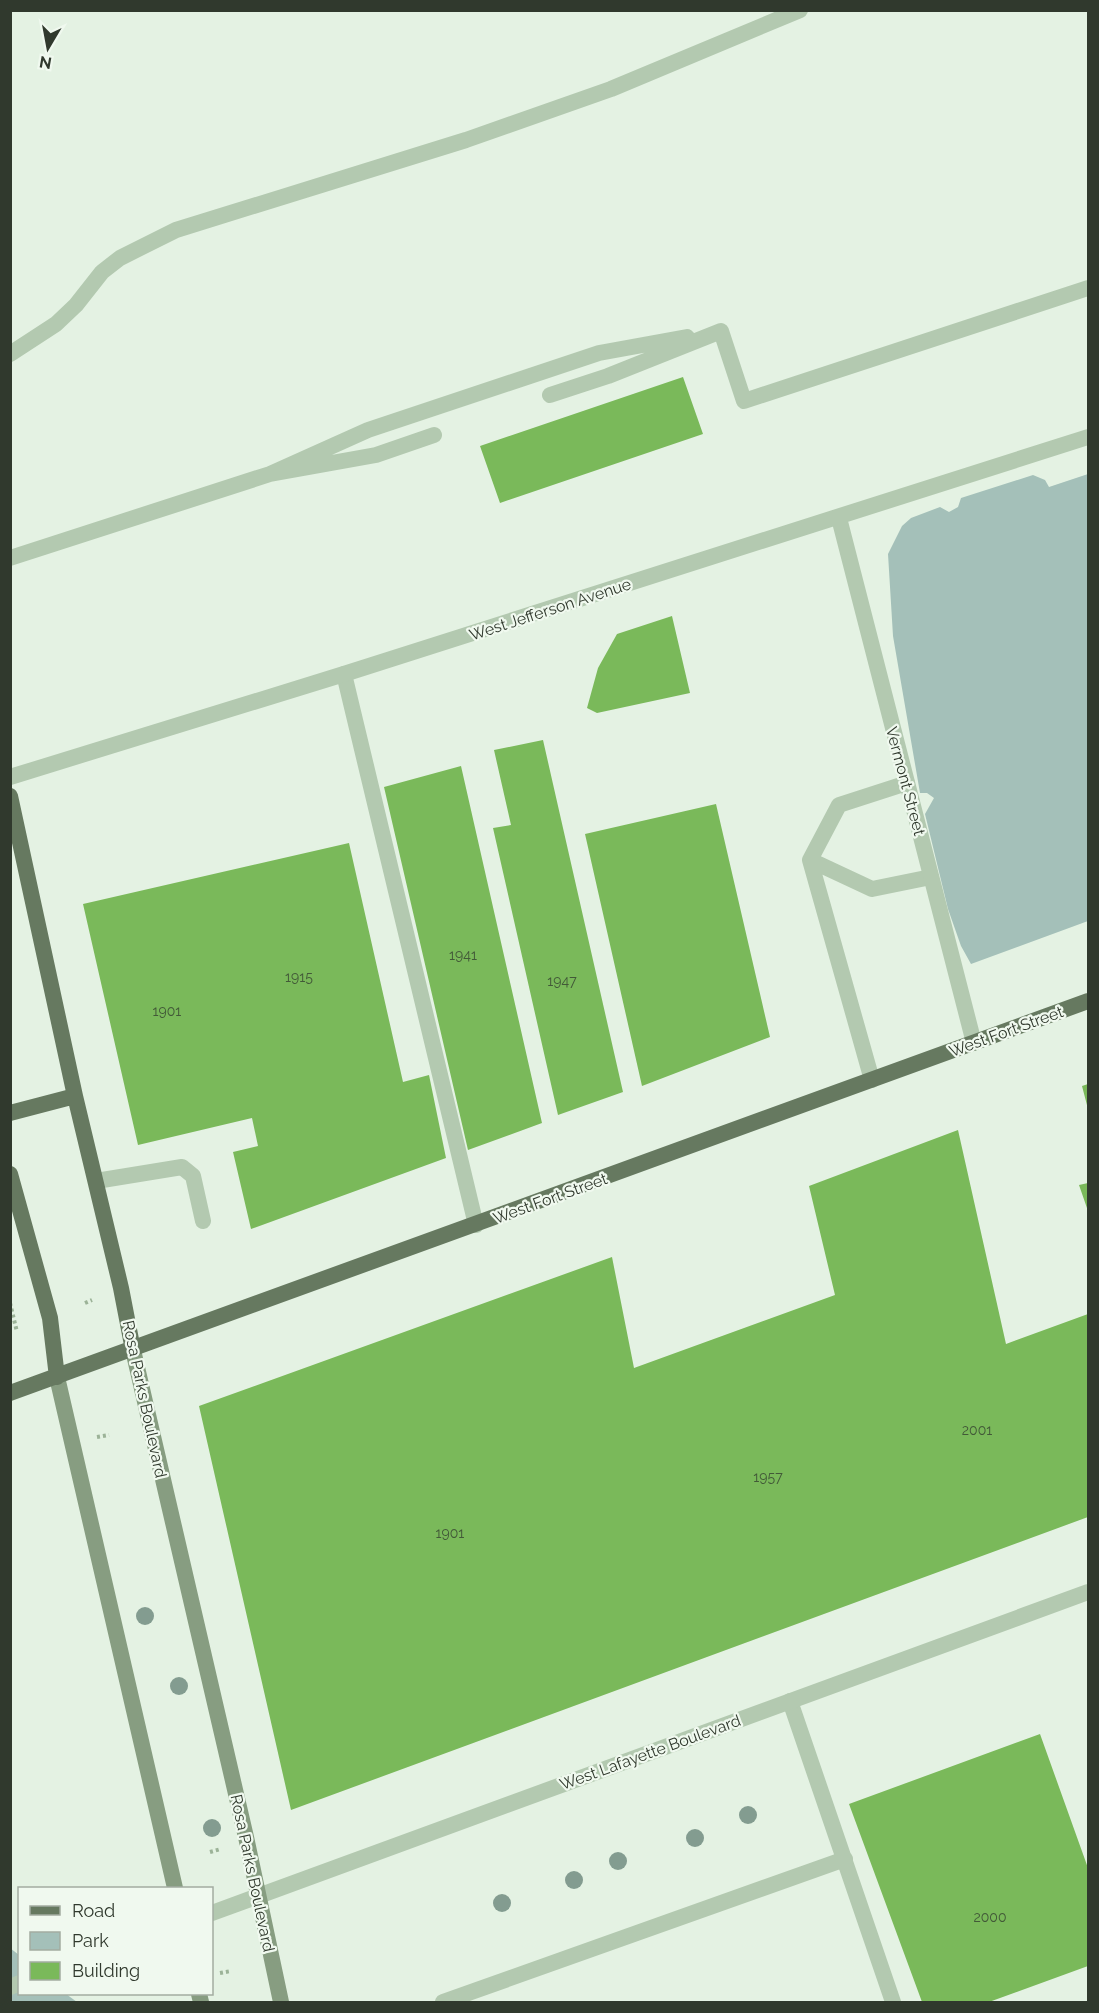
<svg xmlns="http://www.w3.org/2000/svg" width="1099" height="2013" font-family="Raleway,sans-serif">
  <style>
    .green { fill: #a4c0b9 }
    .building { fill: #7ab95a }
    .lines { fill: none; stroke-linecap: round; stroke-linejoin: round }
    .path { stroke: #9cb398; stroke-width: 4; stroke-dasharray: 3 3; stroke-linecap: butt }
    .service { stroke: #b3c9b0; stroke-width: 16 }
    .minor { stroke: #b3c9b0; stroke-width: 16 }
    .secondary { stroke: #879d81; stroke-width: 16 }
    .primary { stroke: #667960; stroke-width: 16 }
    .minor-bridge { stroke: #b3c9b0; stroke-width: 16 }
    .tree { fill: #839c90 }
    .labels { text-anchor: middle; stroke-width: 4.5; stroke-linejoin: round; paint-order: stroke }
    .number-label { font-size: 14px; fill: #425938 }
    .street-label { font-size: 16px; fill: #30392d; stroke: #f0f9ef }
  </style>
  <rect width="100%" height="100%" fill="#e4f2e3"/>
  <!-- green -->
  <path class="green" d="M1088,474V921L971,964L961,946L948,909L925,814L934,798L927,793H920L893,636L888,554L902,526L911,518L940,507L949,512L958,507L961,498L1033,475L1045,480L1049,487Z
    M10,1948L19,1955L20,1994H66L77,2002H11Z"/>
  <!-- building -->
  <path class="building" d="M683,377L703,434L500,503L480,446Z
    M672,616L690,693L597,713L587,708L598,668L617,634Z
    M543,740L623,1092L558,1115L493,828L511,825L494,750Z
    M461,766L542,1123L468,1150L384,787Z
    M716,804L770,1037L642,1086L585,834Z
    M349,843L403,1082L429,1075L446,1158L251,1229L233,1152L258,1146L252,1118L138,1145L83,904Z
    M1088,1084V1109L1082,1086Z
    M958,1130L1006,1344L1088,1314V1517L291,1810L199,1406L612,1257L634,1368L835,1295L809,1186Z
    M1088,1183V1211L1079,1185Z
    M1040,1734L1088,1868V1966L989,2002H922L849,1804Z"/>
  <g class="lines">
    <!-- path -->
    <path class="path" d="M10,1303L17,1332
      M85,1303L92,1300
      M97,1437L109,1435
      M210,1852L221,1849
      M220,1973L231,1971"/>
    <!-- service -->
    <path class="service" d="M10,354L56,324L76,305L102,272L120,258L176,230L466,140L611,89L800,10
      M550,395L608,376L721,331L744,401L1088,288
      M270,474L368,430L599,353L687,337
      M10,558L270,474L376,455L434,435
      M344,674L476,1225
      M810,860L872,889L931,877
      M872,1080L810,860L839,805L907,783
      M96,1181L182,1167L193,1176L203,1221
      M790,1701L893,2002
      M443,2002L845,1859"/>
    <!-- minor -->
    <path class="minor" d="M839,518L974,1043
      M10,777L344,674L1088,437
      M212,1913L1088,1592"/>
    <!-- secondary -->
    <path class="secondary" d="M133,1350L246,1837L281,2002
      M57,1377L175,1888
      M199,1994L201,2002"/>
    <!-- primary -->
    <path class="primary" d="M10,796L75,1096L121,1288L133,1350
      M10,1113L75,1096
      M10,1174L50,1318L57,1377
      M10,1393L1088,1001"/>
    <!-- minor-bridge -->
    <path class="minor-bridge" d="M10,1987L20,1983"/>
  </g>
  <!-- trees -->
  <g class="tree">
    <circle cx="145" cy="1616" r="9"/>
    <circle cx="179" cy="1686" r="9"/>
    <circle cx="748" cy="1815" r="9"/>
    <circle cx="212" cy="1828" r="9"/>
    <circle cx="695" cy="1838" r="9"/>
    <circle cx="618" cy="1861" r="9"/>
    <circle cx="574" cy="1880" r="9"/>
    <circle cx="502" cy="1903" r="9"/>
  </g>
  <g class="labels">
    <!-- number labels -->
    <g class="number-label">
      <text x="463" y="960">1941</text>
      <text x="299" y="982">1915</text>
      <text x="562" y="986">1947</text>
      <text x="167" y="1016">1901</text>
      <text x="977" y="1435">2001</text>
      <text x="768" y="1482">1957</text>
      <text x="450" y="1538">1901</text>
      <text x="990" y="1922">2000</text>
    </g>
    <!-- street labels -->
    <g class="street-label">
      <text transform="translate(550 609) rotate(-18)" y="6">West Jefferson Avenue</text>
      <text transform="translate(906 781) rotate(75)" y="6">Vermont Street</text>
      <text transform="translate(1006 1031) rotate(-20)" y="6">West Fort Street</text>
      <text transform="translate(550 1198) rotate(-20)" y="6">West Fort Street</text>
      <text transform="translate(145 1399) rotate(78)" y="6">Rosa Parks Boulevard</text>
      <text transform="translate(650 1752) rotate(-20)" y="6">West Lafayette Boulevard</text>
      <text transform="translate(253 1873) rotate(78)" y="6">Rosa Parks Boulevard</text>
    </g>
  </g>
  <!-- border -->
  <rect width="1099" height="2013" fill="none" stroke="#30392d" stroke-width="24"/>
  <!-- legend -->
  <rect x="18" y="1887" width="195" height="108" fill="#f0f9ef" stroke="#a3aca1" stroke-width="1.5"/>
  <rect x="30" y="1906" width="30" height="9" fill="#667960" stroke="#a3aca1" stroke-width="1.5"/>
  <text x="72" y="1917" font-size="18" fill="#30392d">Road</text>
  <rect x="30" y="1932" width="30" height="18" fill="#a4c0b9" stroke="#a3aca1" stroke-width="1.5"/>
  <text x="72" y="1947" font-size="18" fill="#30392d">Park</text>
  <rect x="30" y="1962" width="30" height="18" fill="#7ab95a" stroke="#a3aca1" stroke-width="1.5"/>
  <text x="72" y="1977" font-size="18" fill="#30392d">Building</text>
  <!-- north arrow -->
  <g transform="translate(48 48) rotate(190)" stroke="#f0f9ef" stroke-width="4.5" paint-order="stroke">
  <path d="M0-4.5L10 22L0 15L-10 22Z" fill="#30392d"/>
  <text y="-9" font-size="16" font-weight="bold" text-anchor="middle" fill="#30392d">N</text>
  </g>
</svg>
